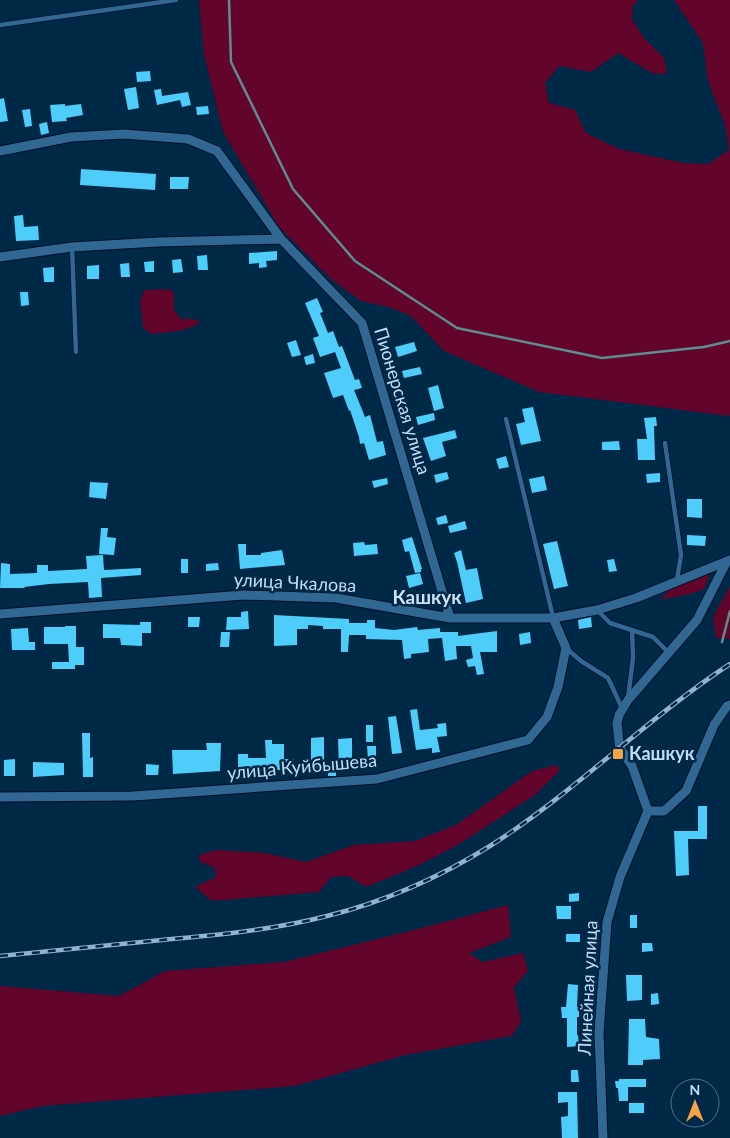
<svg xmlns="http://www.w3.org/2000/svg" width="730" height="1138" font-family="Lato,sans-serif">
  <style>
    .green { fill: #63042a }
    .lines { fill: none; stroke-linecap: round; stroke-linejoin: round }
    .stream { stroke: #5c8e91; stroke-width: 2.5 }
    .building { fill: #4ecdfa }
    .lane-casing { stroke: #001126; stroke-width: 6 }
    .street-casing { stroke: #001126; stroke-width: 11 }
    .lane { stroke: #306793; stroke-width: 4.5 }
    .street { stroke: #306793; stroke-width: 9 }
    .rail-casing { stroke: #93b2cc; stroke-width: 4.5 }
    .rail { stroke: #002948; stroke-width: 2.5; stroke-dasharray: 8; stroke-linecap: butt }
    .poi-dot { fill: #f5a346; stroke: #002948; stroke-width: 2 }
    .labels { text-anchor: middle; stroke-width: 5; stroke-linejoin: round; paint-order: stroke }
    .street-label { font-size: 18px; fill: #c2def7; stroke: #002948 }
    .poi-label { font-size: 18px; font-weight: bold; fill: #c2def7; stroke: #002948; text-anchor: start }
    .neighbourhood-label { font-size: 19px; font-weight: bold; fill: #cde3f8; stroke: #002948 }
  </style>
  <rect width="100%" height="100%" fill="#002948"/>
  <!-- green -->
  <path class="green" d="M199,0H638L633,5L632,19L644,38L664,58L667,74L652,73L618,53L591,72L559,66L545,83L549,103L575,110L586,133L619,149L684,163L708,164L729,150L725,125L708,81L703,43L674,0H730V416L539,392L444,351L411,316L389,307L361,301L332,280L279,227L223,132L204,54Z
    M168,289L174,292V310L181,319H192L201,322C187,332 168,332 151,334L143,328L140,301L144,290Z
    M703,574H710L704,589C691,595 676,596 661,600L671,588Z
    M730,586V639L716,638L713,617Z
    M556,765L560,770L535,795L456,846L415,867L366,887L348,876L331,877L319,892L212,901L195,887L216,877L215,868L199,861V855L216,850L265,853L306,862L354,845L415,841L456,825L532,771Z
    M508,905L511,937L469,953L483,962L523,953L528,971L514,987L521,1022L512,1036L405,1055L295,1086L42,1106L0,1116V986L119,996L165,971L284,962L414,930Z"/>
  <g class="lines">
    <!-- stream -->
    <path class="stream" d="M229,0L231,62L293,189L355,261L457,328L602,358L704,347L730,341
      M722,642L730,611"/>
  </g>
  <!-- building -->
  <path class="building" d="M150,71L151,81L137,82L136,72Z
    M136,87L139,108L128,110L124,89Z
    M161,89L162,96L188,92L191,105L182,107L180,100L157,105L154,90Z
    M4,98L8,121L0,122V99Z
    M65,104V106L81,104L83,115L66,118L67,121L52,122L50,105Z
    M208,106L209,114L197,115L196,107Z
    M30,109L32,126L25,127L22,110Z
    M47,122L49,133L41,135L39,124Z
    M81,169L156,174L155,190L80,185Z
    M170,177H189L188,189H170Z
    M23,215L24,227L38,226L39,240L16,241L14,216Z
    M277,251V260L266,261L267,267L259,268V263L249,264V253Z
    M207,255L208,270H198L197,256Z
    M181,259L183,272L173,273L172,260Z
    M154,261V272H145L144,262Z
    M129,263L130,277H121L120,264Z
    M99,265V279H87V266Z
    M54,267V282H44L43,268Z
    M20,292H28L29,305L21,306Z
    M317,298L323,312L320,313L328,333L333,331L339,347L342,346L355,380L359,379L362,388L354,390L365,417L370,415L377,442L383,441L386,455L369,460L364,443L360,444L359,437L350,410L349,411L343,395L333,398L324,373L341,368L335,352L320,357L313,338L319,336L305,303Z
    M296,340L301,355L292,357L287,343Z
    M414,342L417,351L398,357L395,347Z
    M313,354L315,363L306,365L304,357Z
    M420,367L422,374L404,378L402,371Z
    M438,385L444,408L434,411L428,388Z
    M533,407L541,441L521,445L516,424L525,422L522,409Z
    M434,413L435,420L418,425L416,417Z
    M656,417L657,426H654L655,460H638L637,439H647L644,418Z
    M455,430L457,438L442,442L446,456L431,461L423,438Z
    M619,441L620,450H602V442Z
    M506,456L509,467L499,469L496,459Z
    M447,472L449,479L436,483L434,475Z
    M660,473V482L647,483L646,474Z
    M544,476L547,490L532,493L529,479Z
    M387,478L388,484L374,488L372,481Z
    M90,482L108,483L106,499L89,497Z
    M687,499H702V518L687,517Z
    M446,515L448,523L438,525L436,518Z
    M465,521L467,529L450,533L448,526Z
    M101,528H108L107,537L116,538L114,555L99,554Z
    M687,535L706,536L705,546L687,545Z
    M412,537L422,569H421V572L415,573L409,551L405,552L402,540Z
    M557,541L568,586L554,589L543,544Z
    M364,542L365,545L377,544L378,554L354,556L353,543Z
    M238,544H246V555H261V553L282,550L285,565L240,569Z
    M461,550L466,570L477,568L483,599L466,603L457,562L454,553Z
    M103,555L104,570L141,568V575L101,578L102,597L89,598L88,582L49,584L24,587L25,588H0L1,563L10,564V574L37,573V565H48V571L87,569L86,556Z
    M181,559H188V573H181Z
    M614,559L617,571L609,572L607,560Z
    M218,563L219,570L206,571V564Z
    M420,573L423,584L409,588L406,576Z
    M248,611L249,629L226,630L227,617H241V612Z
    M274,615L349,619V623H367V620H375V628L394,630L417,627L418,630L440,628V632H458V636L497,631V652H480L484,674L477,675L475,666L468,667L466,660L473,658L471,646H456L457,659L445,661L442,638L428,639L429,652L411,654V658L404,659L402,640L366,639V635H349L348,652H341V629H323V626L308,625V629H297V645L274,646Z
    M188,617H200L199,627H188Z
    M591,617L592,627L579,629L578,620Z
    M140,622H151V633H142V646L121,645L120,638H103V624L140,625Z
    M65,626H76V647H84V665H75V669H52V662H69L68,644H44V627H65Z
    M28,628L29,642H35V650H12L11,629Z
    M221,632H230L229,647H220Z
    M530,632L531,643L520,645L519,634Z
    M417,709L420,730L438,728L437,724L446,723L447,736L437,737L440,752L432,753V748L416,750L410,710Z
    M396,716L402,753L392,754L388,717Z
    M366,725H373V742H366Z
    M82,733H90V758L93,757V777H83Z
    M324,737V769L311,770V738Z
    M352,738V767H339L338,739Z
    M265,740H272V744H284V759H294V770H274V773H238V754H248V758H266Z
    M206,743H221L220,771L173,774L172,750H207Z
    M367,746H376V760H368Z
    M15,759V776H4V760Z
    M33,762L64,763V775L33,777Z
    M328,763H336V776H328Z
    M146,764L159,765L158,775H146Z
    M698,806H707V839H688L689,875L676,876L674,831H698Z
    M579,893V901L569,902V894Z
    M556,906H571V919H557Z
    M630,915H637V928H630Z
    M566,934H580V942H566Z
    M642,943H652L653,951L642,952Z
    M626,975H642V1000L627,1001Z
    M568,984L578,985L577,1007H579V1017H577V1035H578L579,1046L567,1047V1018H562L561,1007H566Z
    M658,993L659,1004L651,1005V994Z
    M629,1019H645L646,1037L659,1039L660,1059L643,1060V1065H628Z
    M571,1070H578L579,1082H571Z
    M619,1079H646V1087H628V1101H619L618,1088H616L615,1081H619Z
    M558,1092H577L578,1138H562L561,1117L568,1116V1102L558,1103Z
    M629,1103H644V1113H629Z"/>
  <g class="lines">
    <!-- lane casing -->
    <g class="lane-casing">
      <path id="lane" d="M0,25L176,0
        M72,247L76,352
        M506,419L553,617
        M665,443L681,555L677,580
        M598,611L610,623L653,637L668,652
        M567,649L581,661L608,678L622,708
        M628,698L633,658L632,630"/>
    </g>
    <!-- street casing -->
    <g class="street-casing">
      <path id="street" d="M0,151L71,137L124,134L188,139L217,151L281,239L362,323L450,618
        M0,257L72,247L158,242L281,239
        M0,614L243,595L336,598L450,618H553L597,610L636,598L730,560
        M0,797L133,796L377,779L528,740L547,717L558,687L566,648L553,618
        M648,811H664L686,791L714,725L727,706L730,705
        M603,1138L599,1033L607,922L620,877L648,811L632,766L620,748L619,742L617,723L619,715L628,700L697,620L727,561"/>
    </g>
    <!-- lane -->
    <use href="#lane" class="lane"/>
    <!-- street -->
    <use href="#street" class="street"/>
    <!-- rail casing -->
    <g class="rail-casing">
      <path id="rail" d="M0,956C54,951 108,945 162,940C217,935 273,930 327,916C384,902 440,877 490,846C575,792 646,719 730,664"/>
    </g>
    <!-- rail -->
    <use href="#rail" class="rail"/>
  </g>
  <!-- markers -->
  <rect class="poi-dot" x="612" y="748" width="12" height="12" rx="2.5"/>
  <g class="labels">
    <!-- street labels -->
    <g class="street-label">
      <text transform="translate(402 401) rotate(73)" y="6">Пионерская улица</text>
      <text transform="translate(295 583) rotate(3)" y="6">улица Чкалова</text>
      <text transform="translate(302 767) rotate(-5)" y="6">улица Куйбышева</text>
      <text transform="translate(588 988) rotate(-87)" y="6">Линейная улица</text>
    </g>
    <!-- poi labels -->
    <g class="poi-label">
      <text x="629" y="760">Кашкук</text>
    </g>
    <!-- neighbourhood labels -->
    <g class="neighbourhood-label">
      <text x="427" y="604">Кашкук</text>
    </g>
  </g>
  <!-- north arrow -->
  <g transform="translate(695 1103)"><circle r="24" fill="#002948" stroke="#4e718e"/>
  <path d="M0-4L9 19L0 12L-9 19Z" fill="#f5a346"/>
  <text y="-8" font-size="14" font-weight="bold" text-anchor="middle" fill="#c2def7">N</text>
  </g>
</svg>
